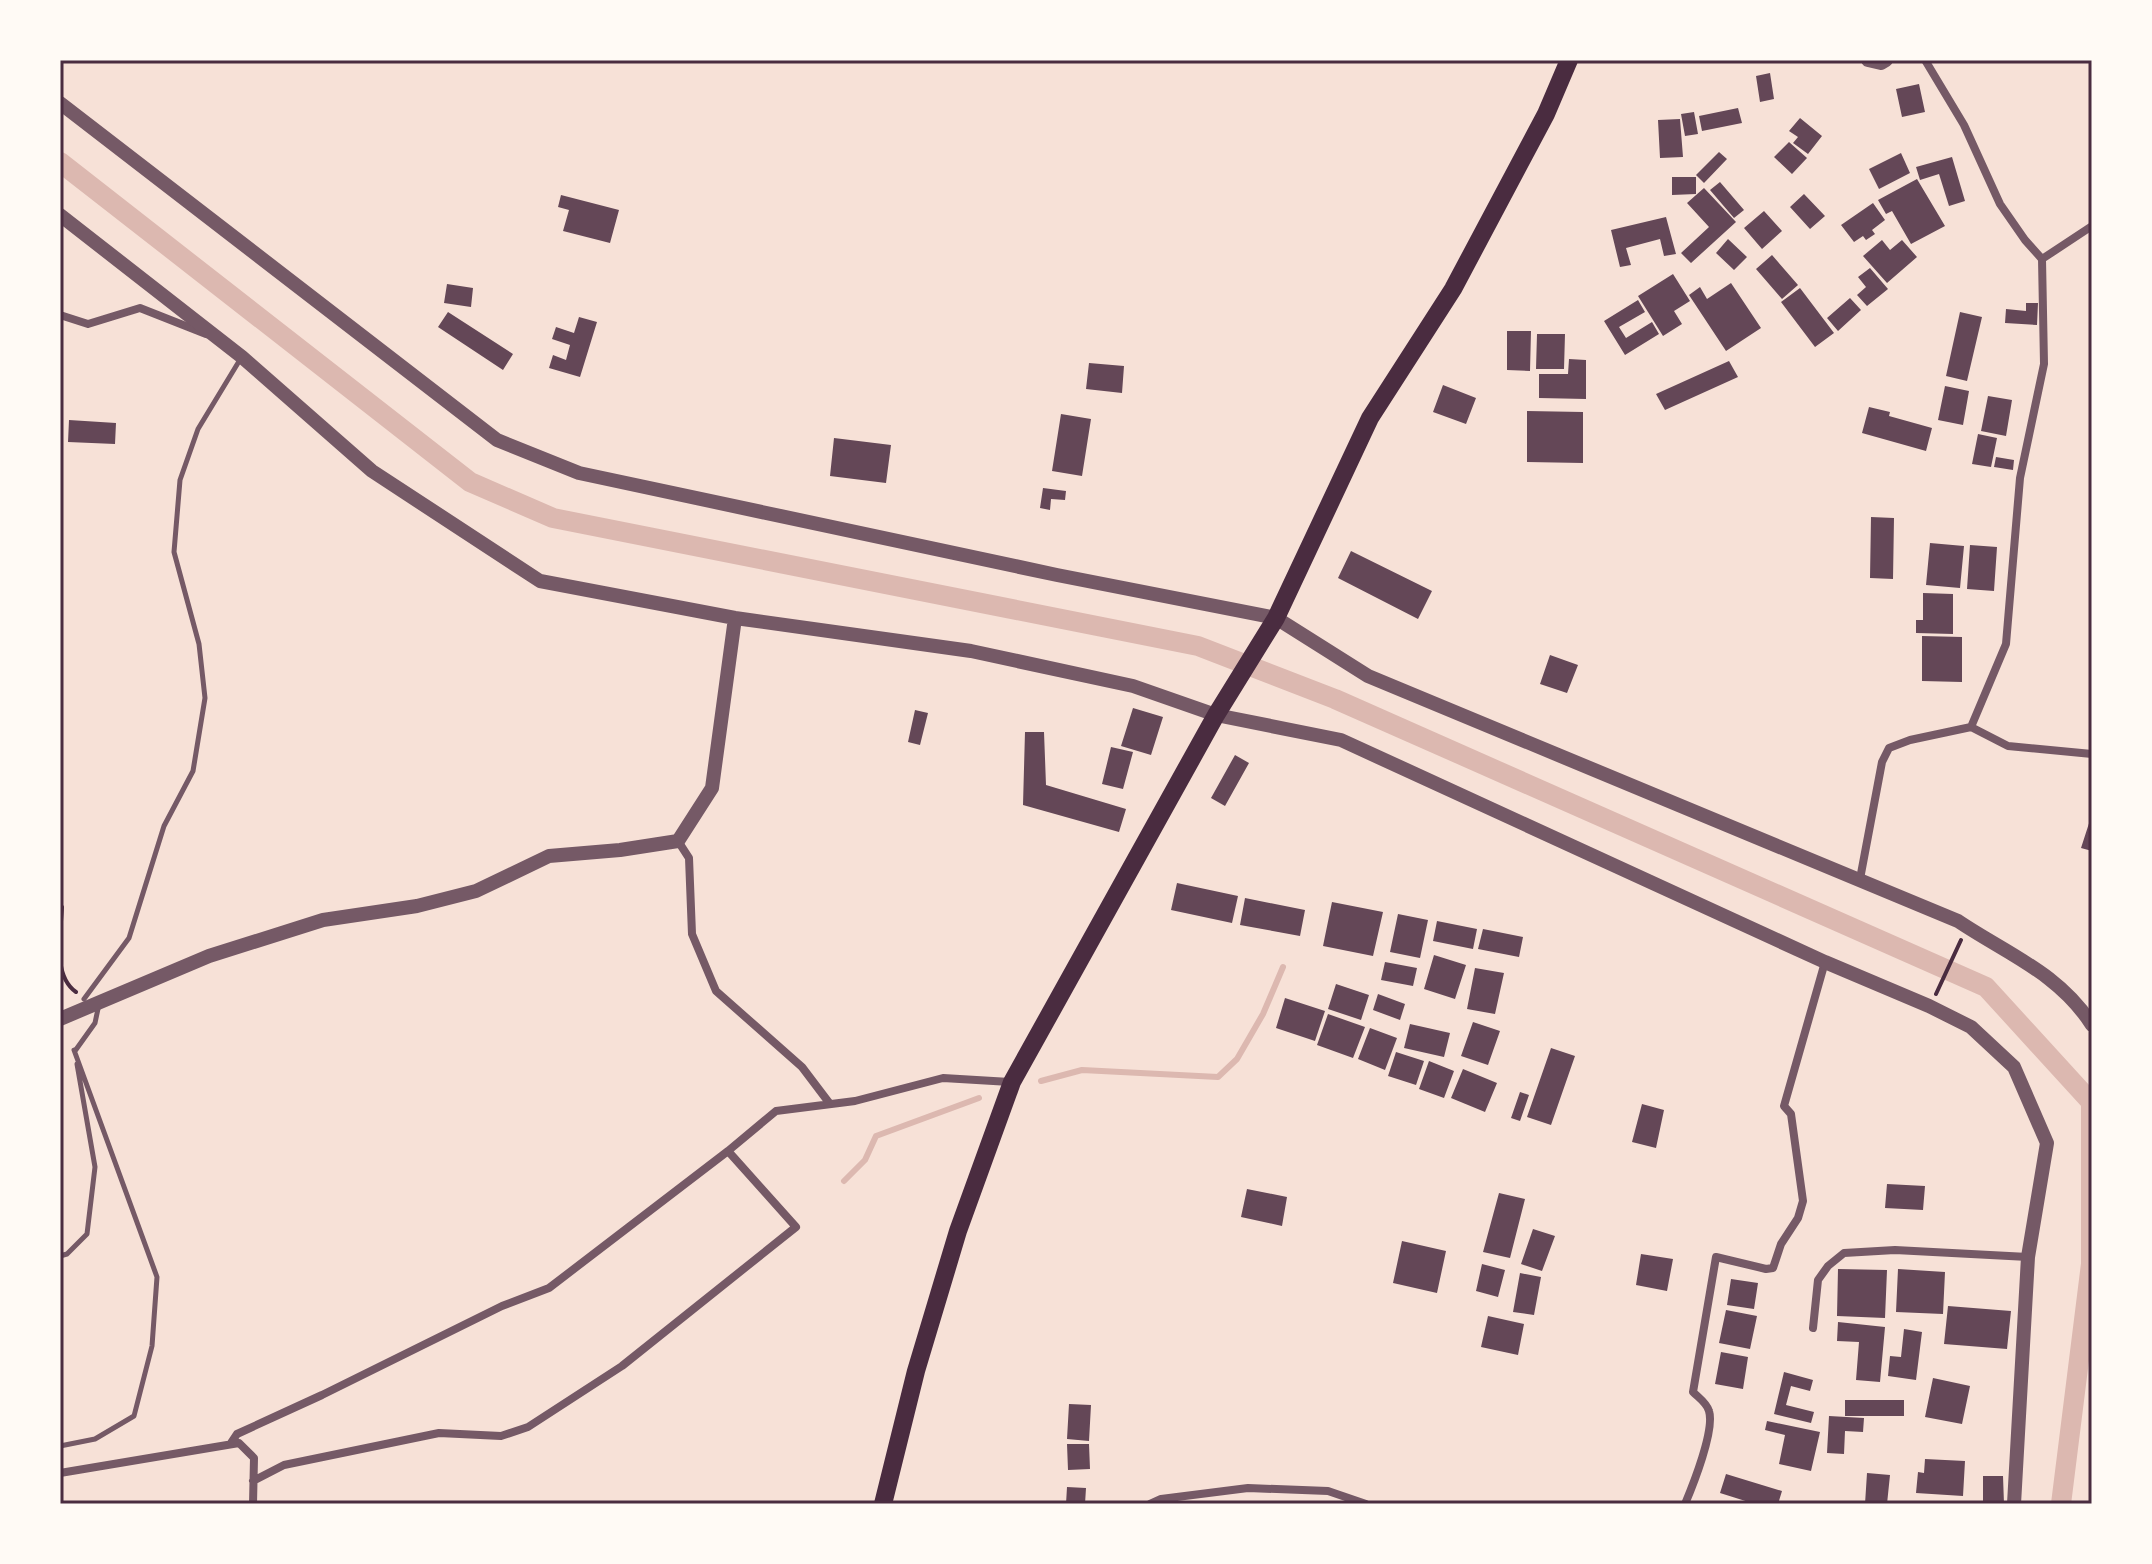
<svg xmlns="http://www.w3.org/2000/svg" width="2152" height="1564" font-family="Ubuntu,sans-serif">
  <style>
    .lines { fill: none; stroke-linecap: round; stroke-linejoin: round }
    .stream { stroke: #dcb8b0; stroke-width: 6 }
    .canal { stroke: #dcb8b0; stroke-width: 20 }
    .building { fill: #644757 }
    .path { stroke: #4a2c40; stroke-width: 4 }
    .service { stroke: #755966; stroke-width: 5 }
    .minor { stroke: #755966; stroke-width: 8 }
    .tertiary { stroke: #755966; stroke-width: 14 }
    .trunk { stroke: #4a2c40; stroke-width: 18 }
    .neatline { fill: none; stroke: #4a2c40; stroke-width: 3 }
  </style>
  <rect width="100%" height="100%" fill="#f7e1d7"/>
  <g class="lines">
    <!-- stream -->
    <path class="stream" d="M1041,1081L1082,1070L1218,1077L1237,1059L1263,1014L1283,967
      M844,1181L865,1160L876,1136L979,1098"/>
    <!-- canal -->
    <path class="canal" d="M60,162L470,482L553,518L1198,646L1335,699L1986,987L2091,1102V1264L2061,1504"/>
  </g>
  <!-- building -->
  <path class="building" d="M1770,73L1774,99L1760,102L1756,76Z
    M1919,84L1925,112L1902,117L1896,89Z
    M1738,108L1742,123L1702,131L1699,116Z
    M1694,112L1698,134L1685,136L1681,114Z
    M1800,118L1822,136L1808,154L1793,143L1798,137L1789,131Z
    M1680,119L1683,157L1660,158L1658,120Z
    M1789,142L1807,158L1792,174L1774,157Z
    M1719,152L1727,159L1704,183L1696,175Z
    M1901,153L1910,173L1879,189L1869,169Z
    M1952,157L1965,201L1949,206L1939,174L1920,180L1916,167Z
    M1672,177H1696V194L1672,195Z
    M1917,179L1945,226L1911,244L1892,211L1886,214L1878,200Z
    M1720,182L1744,210L1734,218L1710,190Z
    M1704,188L1736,222L1691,263L1681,253L1709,227L1687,203Z
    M1804,194L1825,216L1810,229L1790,207Z
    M561,195L619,210L610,243L563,231L569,210L558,207Z
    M1873,203L1885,220L1872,230L1875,234L1866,240L1863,236L1854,242L1841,225Z
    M1764,211L1782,231L1762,249L1744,228Z
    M1666,217L1676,254L1664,256L1660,239L1626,248L1631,265L1620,267L1611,230Z
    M1728,239L1747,257L1734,270L1716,253Z
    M1882,240L1890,250L1902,240L1917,257L1887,283L1863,256Z
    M1772,255L1798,285L1782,299L1756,269Z
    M1870,268L1888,289L1867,306L1857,295L1866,287L1858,277Z
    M1673,274L1690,301L1674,311L1682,324L1663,336L1638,296Z
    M1731,283L1761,328L1726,351L1689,295L1700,287L1707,299Z
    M447,284L473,288L471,307L444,303Z
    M1800,288L1834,333L1815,347L1781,302Z
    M1850,298L1861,310L1838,331L1827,318Z
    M1638,300L1645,312L1619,327L1626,338L1652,322L1659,334L1625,355L1604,321Z
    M2026,303H2038L2037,325L2005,323L2006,309L2026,311Z
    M448,312L513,354L503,370L438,327Z
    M1960,312L1982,317L1967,381L1946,376Z
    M579,317L597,322L580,377L549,368L553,355L566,360L570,345L552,339L556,327L574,333Z
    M1507,331H1531L1530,371L1507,370Z
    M1537,334H1565L1564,369H1536Z
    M1569,359L1586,360V399L1539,398V374H1568Z
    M1729,361L1738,377L1665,410L1656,394Z
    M1089,363L1124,366L1122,393L1086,389Z
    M1443,385L1476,398L1466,424L1433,412Z
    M1945,386L1969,391L1963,425L1938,420Z
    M1988,396L2012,400L2006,436L1981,431Z
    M1869,407L1890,412L1889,416L1932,428L1926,451L1862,433Z
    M1527,411L1583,412V463L1527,462Z
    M1061,414L1091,419L1082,476L1052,471Z
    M69,420L116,423L115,444L68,442Z
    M1978,434L1997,438L1991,467L1972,464Z
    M834,438L891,445L886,483L830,476Z
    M1996,457L2014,460L2013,470L1994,467Z
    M1043,488L1066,491L1065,500L1051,499L1050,510L1040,508Z
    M1871,517L1894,518L1893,579L1870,578Z
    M1930,543L1964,546L1960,588L1926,585Z
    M1970,545L1997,547L1994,591L1967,589Z
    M1351,551L1432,591L1418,619L1338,578Z
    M1923,593L1953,594V634L1916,633V620H1923Z
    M1922,636L1962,637V682L1922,681Z
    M1550,655L1578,665L1567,693L1540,684Z
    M1133,708L1163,717L1151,755L1121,746Z
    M915,710L928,713L920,745L908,742Z
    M1025,732H1044L1046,785L1126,809L1119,832L1023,805Z
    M1111,747L1133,752L1123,789L1102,784Z
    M1235,755L1249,763L1225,806L1211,798Z
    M2092,814V851L2081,848Z
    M1177,883L1238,896L1232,923L1171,910Z
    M1245,898L1305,910L1300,936L1240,925Z
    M1332,902L1383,912L1373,956L1323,946Z
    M1398,914L1428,920L1420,958L1390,952Z
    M1437,921L1477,929L1473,949L1433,941Z
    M1483,929L1523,937L1519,957L1478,949Z
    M1434,955L1466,965L1455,999L1424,989Z
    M1385,962L1417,968L1413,986L1381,980Z
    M1475,968L1504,973L1495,1014L1467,1009Z
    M1336,984L1369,995L1361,1020L1328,1009Z
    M1378,994L1405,1004L1400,1020L1373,1010Z
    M1285,998L1325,1011L1315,1041L1276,1028Z
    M1328,1014L1365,1027L1353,1058L1317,1045Z
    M1473,1022L1500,1031L1488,1065L1461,1056Z
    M1410,1024L1450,1033L1444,1057L1404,1048Z
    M1370,1028L1397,1038L1385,1070L1358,1059Z
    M1551,1048L1575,1056L1551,1125L1527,1117Z
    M1396,1052L1424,1061L1416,1085L1388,1076Z
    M1429,1061L1454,1071L1444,1098L1419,1089Z
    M1463,1069L1497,1083L1485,1112L1451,1098Z
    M1520,1092L1529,1095L1520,1121L1511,1118Z
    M1642,1104L1664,1110L1656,1148L1632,1142Z
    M1887,1184L1925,1186L1923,1210L1885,1208Z
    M1247,1189L1287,1197L1282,1226L1241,1217Z
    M1499,1193L1525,1199L1510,1258L1483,1252Z
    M1533,1229L1555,1236L1542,1271L1521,1264Z
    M1402,1241L1446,1251L1437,1293L1393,1283Z
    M1641,1254L1673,1259L1667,1291L1636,1285Z
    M1482,1264L1505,1270L1498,1297L1476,1291Z
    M1838,1269L1887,1270L1885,1318L1837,1316Z
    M1898,1269L1945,1272L1943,1314L1896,1312Z
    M1520,1273L1541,1277L1534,1315L1513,1312Z
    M1731,1279L1758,1283L1754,1309L1727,1305Z
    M1948,1306L2011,1311L2007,1349L1944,1344Z
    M1726,1310L1757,1316L1750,1349L1719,1343Z
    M1488,1316L1524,1324L1518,1355L1481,1347Z
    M1838,1322L1885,1327L1880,1382L1856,1380L1859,1342L1837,1341Z
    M1904,1329L1922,1332L1916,1380L1888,1376L1890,1356L1901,1357Z
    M1721,1352L1748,1357L1743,1389L1715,1384Z
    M1784,1372L1813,1380L1810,1391L1791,1386L1786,1405L1814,1412L1811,1423L1774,1414Z
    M1933,1378L1970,1386L1962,1424L1925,1417Z
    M1845,1400H1904V1416H1845Z
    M1069,1404L1091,1405L1089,1441L1067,1439Z
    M1829,1416L1864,1418L1863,1432L1845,1431L1844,1454L1827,1453Z
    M1767,1421L1820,1432L1811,1471L1779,1464L1785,1435L1765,1430Z
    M1067,1444H1089L1090,1469L1068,1470Z
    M1925,1459L1965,1461L1963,1496L1916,1493L1918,1472L1924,1473Z
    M1867,1473L1890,1475L1887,1504H1865Z
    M1726,1474L1782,1491L1778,1504H1755L1720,1493Z
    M1983,1476H2003L2004,1504H1983Z
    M1067,1487L1086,1488L1085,1504H1066Z"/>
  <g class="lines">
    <!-- path -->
    <path class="path" d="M60,905L62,907C61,933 52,975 76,992
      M1936,994L1961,940"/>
    <!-- service -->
    <path class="service" d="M84,999L129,938L164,826L193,771L205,698L199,644L174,552L180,480L198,429L241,358
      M75,1051L95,1023L99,1004
      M60,1256L67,1254L87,1234L95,1167L77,1064
      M60,1446L95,1439L134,1416L152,1346L157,1277L74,1050"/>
    <!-- minor -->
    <path class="minor" d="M1925,60L1964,125L2000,204L2025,240L2042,259L2044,364L2020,478L2006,644L1971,727
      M2042,259L2092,226
      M60,315L88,324L140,308L206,334
      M678,841L689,858L692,934L716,991L802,1067L830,1104
      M1860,879L1882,762L1889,748L1910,740L1971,727L2008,746L2092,754
      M1813,1328L1818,1280L1828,1266L1844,1253L1895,1250L2028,1257
      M231,1443L237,1434L322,1395L502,1306L549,1288L728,1151
      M60,1473L239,1443L254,1458L253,1504
      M253,1481L284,1465L439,1433L501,1436L528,1427L622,1366L796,1227L728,1151L776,1111L855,1101L943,1078L1010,1082
      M1150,1504L1161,1499L1248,1488L1328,1491L1366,1504
      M1685,1504C1693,1485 1715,1430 1709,1411C1707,1403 1699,1398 1693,1392L1716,1257L1766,1269L1773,1268L1781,1244L1798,1218L1803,1201L1791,1114L1784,1106L1825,962"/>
    <!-- tertiary -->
    <path class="tertiary" d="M1868,60L1881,63L1886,60
      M60,103L497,440L579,473L1057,575L1276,618L1368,676L1958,921C2007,954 2059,973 2092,1025
      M60,215L242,357L372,471L540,581L735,618L971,651L1133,686L1216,715L1341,740L1825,962L1929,1006L1971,1027L2014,1067L2047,1143L2028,1257L2014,1504
      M60,1019L209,956L323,920L417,906L476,891L549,856L620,850L678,841L712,788L735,618"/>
    <!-- trunk -->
    <path class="trunk" d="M883,1504L916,1371L958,1231L1012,1082L1216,715L1276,618L1370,418L1453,289L1546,114L1569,60"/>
  </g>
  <!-- border -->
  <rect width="2152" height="1564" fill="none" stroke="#fffaf5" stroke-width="124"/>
  <rect x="62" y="62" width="2028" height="1440" class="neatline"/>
</svg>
